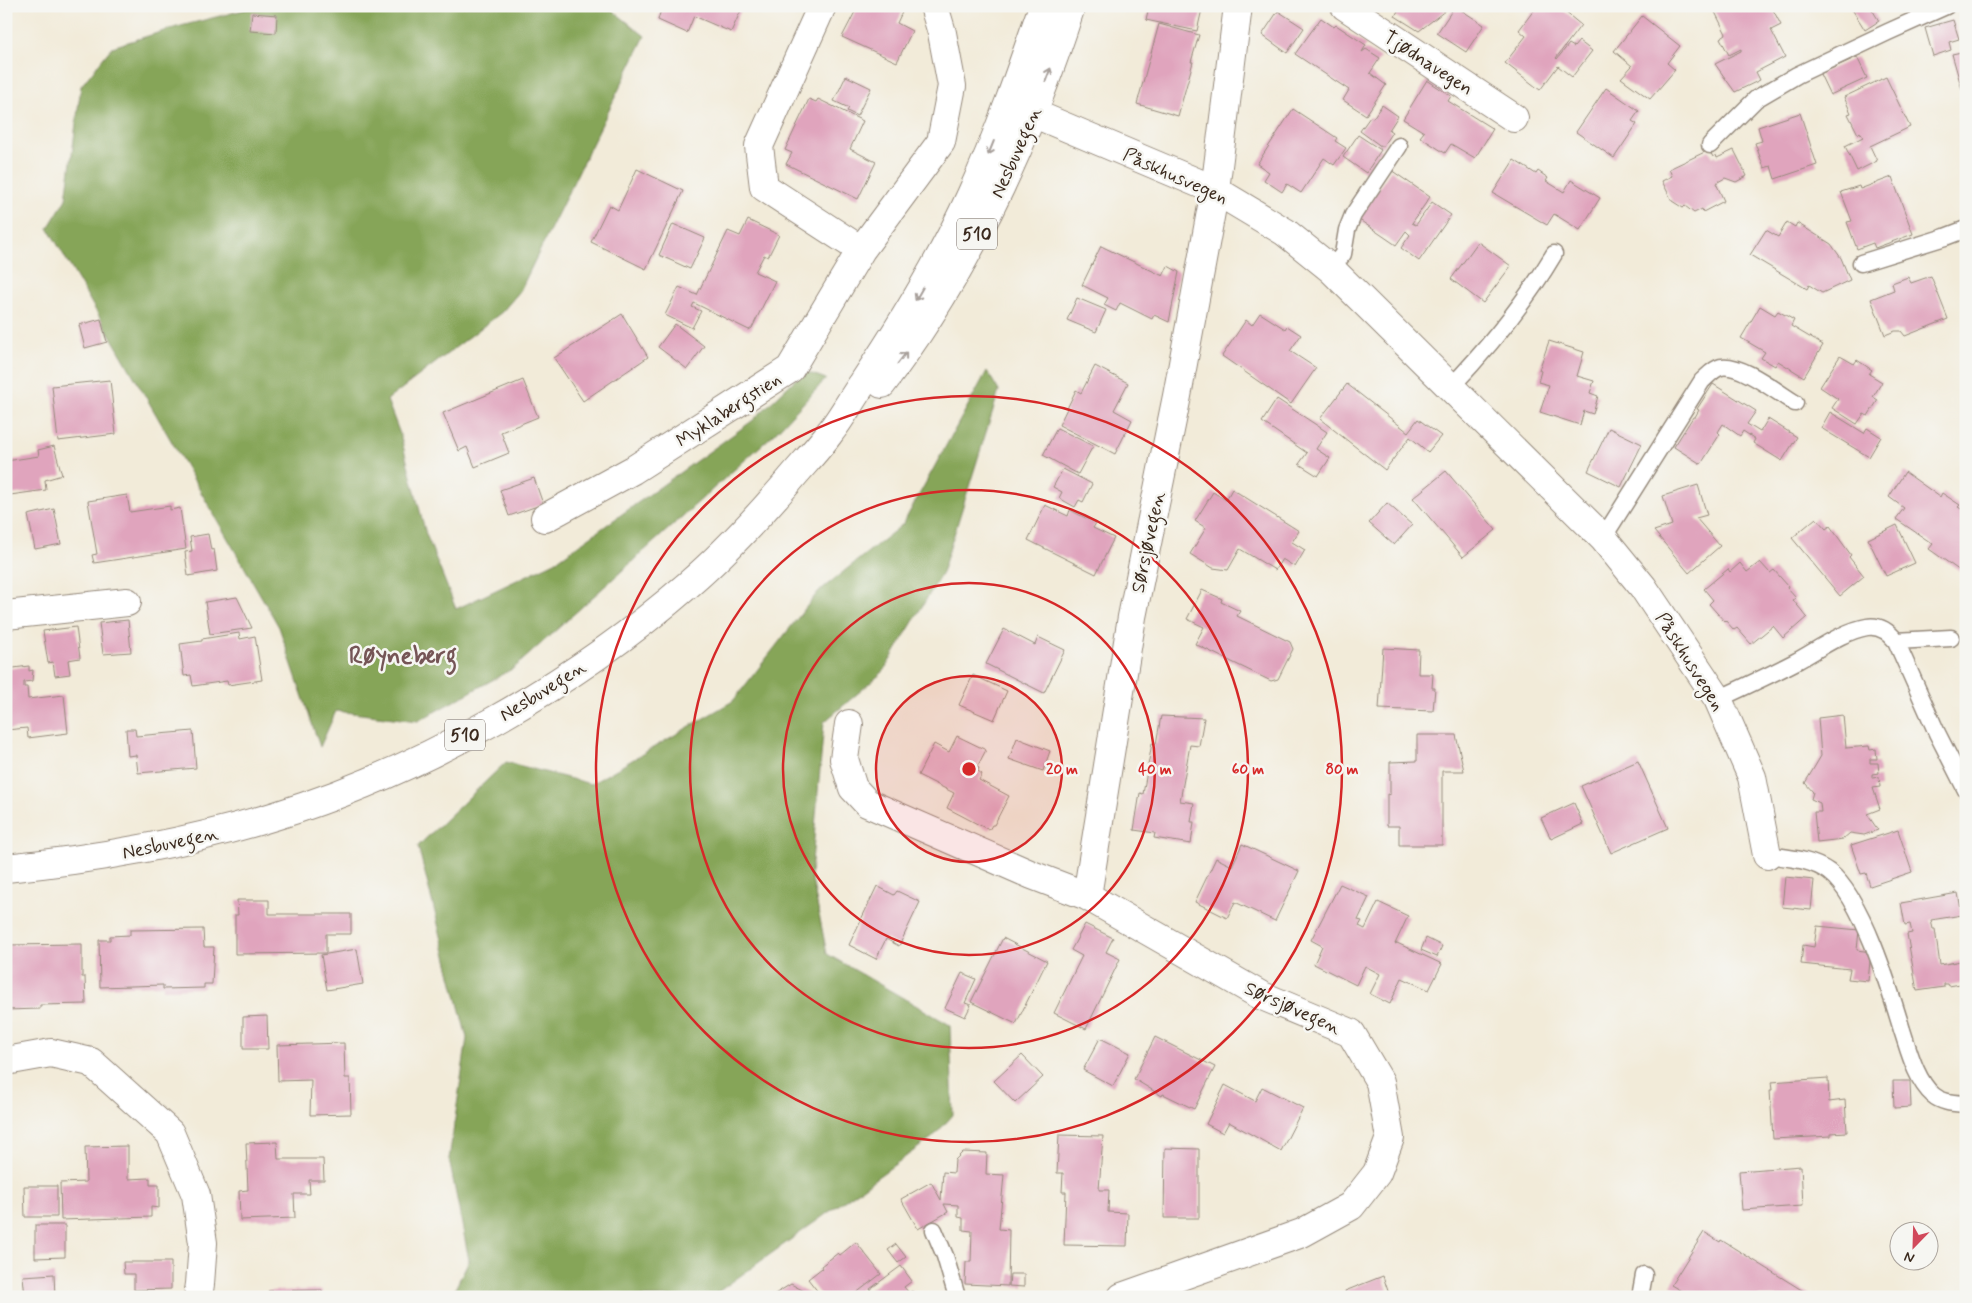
<svg xmlns="http://www.w3.org/2000/svg" width="1972" height="1303" font-family="Mynerve,sans-serif">
  <style>
    .forest { fill: #86a559; stroke: #60683c }
    .building { fill: #e0a4bd }
    .lines { fill: none; stroke-linecap: round; stroke-linejoin: round }
    .service-casing { stroke: #968a7c; stroke-width: 19 }
    .minor-casing { stroke: #968a7c; stroke-width: 30 }
    .primary-casing { stroke: #968a7c; stroke-width: 30 }
    .service { stroke: #fff; stroke-width: 16 }
    .minor { stroke: #fff; stroke-width: 28 }
    .primary { stroke: #fff; stroke-width: 28 }
    .oneway { stroke: #a79f9a }
    .ring { fill: none; stroke: #d62828; stroke-width: 2.5 }
    .labels { text-anchor: middle; stroke-width: 5; stroke-linejoin: round; paint-order: stroke }
    .shield { fill: #f6f6f2; stroke: #73675e; stroke-width: 1 }
    .shield-label { font-size: 18px; font-weight: bold; fill: #3b2a1e }
    .street-label { font-size: 19px; fill: #3b2a1e; stroke: #f6f6f2 }
    .district-label { font-size: 24px; font-weight: bold; fill: #755556; stroke: #f6f6f2 }
    .centre { fill: #d62828; stroke: #f6f6f2; stroke-width: 2.5 }
    .ring-label { font-size: 15px; text-anchor: middle; font-weight: bold; fill: #d62828; stroke: #f6f6f2; stroke-width: 5; stroke-linejoin: round; paint-order: stroke }
  </style>
  <rect width="100%" height="100%" fill="#f6f6f2"/>
  <filter id="ink" filterUnits="userSpaceOnUse"><feTurbulence type="fractalNoise" baseFrequency=".02" numOctaves="2"/><feDisplacementMap in="SourceGraphic" scale="10" xChannelSelector="R" yChannelSelector="G"/><feConvolveMatrix kernelMatrix="1 2 1 2 8 2 1 2 1" color-interpolation-filters="sRGB"/></filter>
  <filter id="wash" filterUnits="userSpaceOnUse"><feTurbulence type="fractalNoise" baseFrequency=".0096" numOctaves="4" result="noise"/><feDisplacementMap in="SourceGraphic" scale="20" xChannelSelector="R" yChannelSelector="G"/><feGaussianBlur stdDeviation="1.12" result="paint"/><feColorMatrix in="noise" values="0 0 0 0 0 0 0 0 0 0 0 0 0 0 0 0 0 1.4 0 .05"/><feComposite in="paint" operator="in"/></filter>
  <g filter="url(#wash)">
    <rect width="100%" height="100%" fill="#f2ebd9"/>
    <!-- forest -->
    <path class="forest" d="M259,6H607L645,36L520,291L502,312L387,400L400,434L426,534L456,609L555,562L752,421L804,371L826,379L774,434L514,668L418,721L336,711L320,747L279,627L48,228L66,199L81,86L112,47L177,27Z
      M987,371L999,391L942,573L883,672L824,722L811,874L827,954L950,1025L953,1115L933,1137L711,1297H451L469,1260L449,1159L467,1038L418,846L506,762L591,784L733,701L818,592L903,524Z"/>
    <g id="blocks">
      <!-- building -->
      <path class="building" d="M662,6H743L731,32L694,16L687,33L658,20Z
        M858,6H901L904,8L897,23L912,31L897,62L842,37Z
        M1149,6H1196V8L1202,9L1197,31L1146,20Z
        M1401,6H1443L1446,10L1419,31L1395,16Z
        M1455,6L1484,25L1466,52L1437,33Z
        M1537,6H1558L1581,25L1556,58L1557,59L1569,44L1574,47L1579,41L1592,51L1572,77L1558,66L1540,90L1505,63L1526,36L1519,30Z
        M1712,6H1771L1781,25L1771,30L1785,57L1756,72L1760,80L1735,92L1715,64L1741,51V49L1729,55L1720,38L1726,34Z
        M1850,6H1870L1879,21L1865,30Z
        M1278,11L1304,28L1287,53L1262,35Z
        M252,13L277,15L276,33L250,31Z
        M1642,16L1680,46L1667,63L1675,70L1650,99L1621,78L1632,66L1614,51Z
        M1321,18L1334,27L1336,25L1366,45L1362,52L1366,49L1380,58L1370,73L1386,85L1366,115L1343,100L1349,90L1295,54Z
        M1953,20L1959,39L1949,42L1951,50L1933,56L1925,28Z
        M1159,24L1199,35L1191,62H1193L1178,116L1137,104Z
        M1966,51V99L1965,100L1952,54Z
        M1857,57L1867,78L1830,95L1820,74Z
        M846,76L871,88L857,116L847,111L849,108L834,101Z
        M1886,77L1910,127L1870,146L1877,161L1857,171L1845,146L1863,137L1860,132L1858,134L1848,114L1851,113L1844,97Z
        M1427,80L1451,96L1448,101L1493,129L1475,158L1451,144L1445,153L1420,137L1424,132L1403,119Z
        M1606,88L1639,111L1632,121L1637,124L1614,158L1576,132Z
        M809,99L816,102L818,99L863,121L850,149L876,162L858,199L786,164L792,153L785,150Z
        M1382,105L1398,116L1389,130L1392,132L1382,147L1360,131L1370,117L1373,118Z
        M1293,109L1337,138L1335,141L1346,148L1334,165L1324,158L1301,193L1287,184L1282,192L1264,180L1269,172L1257,164Z
        M1800,113L1817,165L1775,179L1771,166L1764,168L1755,143L1762,141L1758,127Z
        M1358,135L1381,150L1366,173L1343,157Z
        M1709,150L1713,157L1716,155L1717,158L1734,150L1747,176L1736,182L1725,178L1716,183L1724,201L1703,212L1702,209L1694,213L1685,206L1683,208L1672,201L1662,181L1672,176L1669,169Z
        M1514,160L1536,174L1538,171L1548,178L1546,181L1564,192L1571,180L1600,198L1580,230L1554,214L1547,225L1493,193Z
        M637,169L683,191L646,269L591,242L609,205L618,210Z
        M1391,170L1430,197L1412,223L1416,225L1432,202L1451,215L1419,261L1401,248L1410,235L1406,231L1396,245L1358,219Z
        M1892,177L1913,234L1875,248L1873,243L1857,249L1847,222L1852,221L1841,192L1859,186L1860,189Z
        M748,220L779,235L768,257L764,255L755,272L775,281L752,328L749,330L694,303L692,307L701,311L692,328L665,315L679,287L697,295L728,231L740,236Z
        M1787,222L1795,227L1797,223L1831,244L1841,258L1850,280L1822,293L1809,285L1807,289L1750,255L1766,230L1778,237Z
        M673,224L705,238L690,269L659,255Z
        M1478,242L1511,266L1483,303L1451,279Z
        M1101,246L1163,276L1168,266L1179,272L1169,322L1154,315L1152,319L1120,303L1116,311L1104,305L1108,298L1082,285Z
        M1931,276L1948,319L1905,336L1901,331H1895L1885,335L1871,299L1894,290L1892,283L1908,277L1911,283Z
        M1077,298L1106,310L1096,332L1067,320Z
        M1760,306L1775,315L1778,311L1794,320L1791,326L1823,345L1804,377L1778,361L1775,366L1761,358L1765,352L1741,338Z
        M1260,313L1285,329L1287,326L1301,335L1290,351L1316,368L1291,404L1222,356L1246,320L1252,325Z
        M622,314L648,357L583,401L554,358Z
        M101,319L107,342L85,348L79,325Z
        M675,324L704,346L687,369L658,347Z
        M1549,341L1584,352L1577,376L1594,381L1590,393L1598,396L1593,414L1584,411L1580,425L1540,412L1549,385L1538,382L1541,371L1539,370Z
        M1840,356L1854,364L1857,360L1872,370L1869,374L1882,382L1873,397L1878,400L1868,416L1864,414L1857,424L1832,408L1838,399L1820,387Z
        M1095,366L1128,383L1114,410L1132,420L1115,454L1059,425L1076,390L1081,393Z
        M110,380L116,434L58,441L52,386Z
        M523,380L538,417L501,432L509,453L475,467L467,447L459,451L443,413Z
        M1347,384L1408,432L1418,419L1441,436L1428,452L1410,437L1385,470L1320,419Z
        M1713,384L1756,411L1747,424L1760,432L1768,419L1797,437L1782,461L1753,443L1755,439L1743,431L1740,436L1723,424L1718,432L1720,434L1701,464L1674,447L1693,417H1695L1699,410L1697,409Z
        M1277,399L1327,432L1316,449L1330,458L1318,476L1299,464L1307,453L1262,422Z
        M1830,412L1864,433L1867,428L1881,437L1869,457L1821,428Z
        M1057,428L1093,446L1078,474L1043,455Z
        M1609,428L1642,444L1621,487L1588,471Z
        M54,446L62,475L45,480L46,490L10,495L6,477V461L39,456L38,450Z
        M1063,469L1092,484L1083,502L1079,500L1075,507L1059,498L1062,492L1053,487Z
        M1446,471L1496,530L1463,557L1413,498Z
        M1905,472L1940,497L1942,493L1960,505L1958,507L1966,512V564L1960,571L1929,549L1933,544L1896,519L1904,508L1889,497Z
        M534,478L543,504L509,516L500,490Z
        M1698,485L1707,515L1696,518L1720,546L1689,573L1654,531L1672,525L1663,496Z
        M1232,489L1299,531L1292,542L1305,550L1295,567L1282,559L1275,570L1240,549L1228,570L1213,568L1190,554L1206,528L1195,521L1213,492L1226,500Z
        M127,495L130,512L170,506V510L180,508L186,549L94,563L92,555L97,554L88,501Z
        M1387,503L1412,525L1394,545L1369,523Z
        M1045,505L1068,516L1070,510L1096,523L1093,528L1114,538L1096,574L1028,540Z
        M54,509L61,544L35,549L28,515Z
        M1816,518L1826,529L1830,526L1851,555L1849,557L1864,576L1840,596L1792,538Z
        M1897,525L1915,563L1886,576L1868,539Z
        M208,534L211,550L214,549L217,571L188,576L185,552L192,551L190,537Z
        M1760,562L1770,573L1774,570L1788,586L1787,588L1796,598L1793,600L1807,617L1783,638L1773,626L1751,644L1737,628L1734,630L1725,620L1724,621L1709,604L1713,600L1704,589L1728,569L1730,572L1740,563L1747,572Z
        M1202,590L1218,597L1222,599L1221,602L1240,611L1237,616L1290,642L1293,649L1278,679L1271,681L1195,644L1204,627L1187,619Z
        M237,597L252,628L210,634L205,602Z
        M128,620L131,652L103,654L99,623Z
        M76,627L80,658L68,660L70,674L55,676L53,662L48,663L43,631Z
        M1004,629L1035,645L1038,637L1065,650L1044,693L986,664Z
        M239,633L240,639L255,636L262,680L228,685L227,681L193,686L191,675L184,676L180,644L202,641V639Z
        M1383,648L1419,650L1418,674H1433L1432,688H1435L1433,711L1379,709Z
        M29,666V671L33,670L32,681L24,682V687H27L28,699L64,695L68,733L28,738L27,728L6,730V669Z
        M973,675L1007,691L994,720L959,705Z
        M1843,715L1846,748L1869,746L1870,750L1876,749L1877,759H1870V763H1878L1879,773L1872,774V778L1879,777L1880,787L1873,788L1880,809L1867,814L1878,830L1864,835L1850,833L1843,839L1817,842L1814,812H1821L1820,803L1811,799L1813,792L1805,783L1821,756L1818,718Z
        M1161,716L1204,718L1199,746L1190,745L1180,801L1194,803L1191,822H1194L1191,844L1154,838L1155,833L1134,830L1140,793L1143,794L1152,743L1156,744Z
        M126,729H135L136,736L193,731L196,768L138,773L136,755L128,756Z
        M1417,735H1456L1464,771H1442V845H1399V826H1387V794L1390,795V762L1417,761Z
        M957,736L986,750L977,767L979,768L978,771L982,774L979,780L1009,796L994,825H992L989,830L947,808L954,793L918,775L934,744L949,752Z
        M1017,738L1050,751L1043,771L1009,759Z
        M1638,761L1668,828L1611,853L1581,786Z
        M1574,803L1583,824L1551,839L1541,818Z
        M1898,830L1912,872L1870,886L1866,873L1861,874L1851,845Z
        M1242,844L1299,871L1275,921L1235,902L1227,918L1195,902L1216,858L1232,866Z
        M1785,877L1814,880L1811,910L1782,907Z
        M1340,884L1369,897L1358,920L1362,921L1359,926L1365,929L1378,902L1408,916L1395,944L1397,943L1442,964L1429,990L1402,978L1390,1004L1370,994L1380,974L1365,966L1356,985L1314,964L1322,946L1311,940Z
        M877,886L894,895L897,891L920,902L899,946L886,939L876,959L849,945Z
        M1958,893L1962,915L1931,920L1933,929H1935L1940,965L1966,960V983L1949,986L1948,984H1944V987L1917,991L1907,934L1912,933L1910,924L1905,925L1901,903Z
        M237,900H269V914H351V934H326V953L235,954V915H238Z
        M1085,924L1113,938L1106,952L1120,959L1086,1029L1054,1013L1082,956L1071,950Z
        M1817,926L1859,930L1857,950L1871,952L1868,981L1848,979L1850,969L1801,964L1803,945L1814,947Z
        M203,929L204,947H214L212,984H204V988L163,989V985L100,987L99,940H110V936L130,935V930Z
        M1003,938L1047,961L1016,1024L971,1002Z
        M1426,938L1442,946L1437,957L1421,950Z
        M82,944V977H85L86,1004L40,1005V1009L6,1010V945Z
        M357,949L363,984L327,990L321,955Z
        M962,973L976,979L965,1003L971,1005L965,1017L945,1008Z
        M267,1016L268,1049H243V1017Z
        M1155,1037L1215,1067L1194,1109L1163,1094L1162,1096L1134,1079Z
        M1100,1038L1130,1053L1113,1086L1083,1070Z
        M344,1043L345,1078H350L351,1114L310,1115L311,1080L278,1081L277,1045Z
        M1022,1055L1043,1077L1015,1103L994,1081Z
        M1828,1078L1829,1102L1845,1100L1847,1132L1831,1133V1136L1773,1139L1770,1090H1772L1771,1082Z
        M1893,1081H1910L1911,1107L1894,1108Z
        M1225,1085L1255,1101L1262,1087L1303,1108L1281,1151L1229,1122L1223,1133L1206,1124Z
        M1059,1135L1103,1136L1099,1190H1109L1108,1212L1128,1213L1127,1246L1064,1245L1066,1192H1062L1063,1173H1057Z
        M277,1142L278,1159H323L324,1180H309L310,1194H294L295,1218L240,1220L239,1191L248,1190L246,1143Z
        M128,1146V1179L150,1178V1185H159V1208L151,1207V1217L61,1220L60,1183L86,1182L85,1147Z
        M1165,1148L1199,1149V1218H1164Z
        M963,1152L987,1153L986,1174L1004,1175L999,1229L1009,1230L1008,1286L965,1284L966,1262H971L972,1231L963,1230V1218L958,1217V1205L944,1204L948,1212L918,1229L901,1199L931,1182L941,1200L943,1172L954,1173L955,1160Z
        M1801,1166L1803,1206L1742,1210L1739,1171Z
        M24,1186H57V1217H25Z
        M35,1225H65V1257L35,1258Z
        M1704,1232L1720,1242L1721,1240L1813,1297H1686L1688,1295L1671,1285Z
        M856,1242L881,1274L851,1297H822L808,1279L822,1268L821,1266L838,1253L840,1255Z
        M896,1244L906,1257L898,1263L888,1250Z
        M123,1262H171V1289L134,1290V1274H124Z
        M901,1266L912,1281L904,1287L909,1293L912,1291L917,1297H875L870,1289Z
        M54,1274L55,1297H25L23,1276Z
        M1010,1274H1024V1287L1009,1286Z
        M1383,1276L1390,1297H1347L1345,1291Z
        M791,1284L815,1297H770Z
        M322,1290V1297H268V1291Z"/>
    </g>
  </g>
  <g filter="url(#ink)">
    <use href="#blocks" fill-opacity="0" stroke="#968a7c" stroke-width="1"/>
    <g class="lines">
      <!-- service casing -->
      <g class="service-casing">
        <path id="service" d="M1710,145L1756,99L1797,75L1888,32L1946,6
          M1861,263L1945,237L1966,229
          M1331,269L1343,254L1347,230L1353,215L1399,146
          M1450,388C1489,347 1525,303 1554,254
          M1603,538L1702,381C1708,376 1713,369 1721,367C1741,363 1778,393 1795,403
          M1896,641L1951,638
          M1718,699C1744,687 1770,675 1795,662C1816,651 1843,631 1867,627C1879,625 1889,632 1896,641L1937,733L1966,790
          M1767,855C1788,858 1811,859 1829,872C1862,897 1890,990 1902,1030C1909,1051 1916,1080 1933,1095C1942,1103 1955,1103 1966,1104
          M934,1230L945,1256L957,1297
          M1640,1297L1644,1275"/>
      </g>
      <!-- minor casing -->
      <g class="minor-casing">
        <path id="minor" d="M822,6L759,146L764,187L861,250
          M1345,6L1514,118
          M1011,104L1215,190L1285,232L1331,269L1603,538L1643,587L1718,699L1752,777L1767,855
          M545,518L633,470L790,369L861,250L941,142L952,86L942,33L934,6
          M6,615L127,602
          M849,724L844,759L853,788L867,803L1032,875L1087,896
          M6,1061L51,1053L91,1062L170,1133L196,1195L203,1243L200,1284L198,1297
          M1122,1297L1302,1233L1351,1206L1377,1173L1390,1138L1380,1082L1351,1033L1260,995L1087,896L1132,617L1177,396L1215,190L1238,6"/>
      </g>
      <!-- primary casing -->
      <g class="primary-casing">
        <path id="primary" d="M882,384C968,271 1028,141 1071,6
          M6,868C97,859 188,843 275,816C421,771 573,685 689,584C725,553 758,517 789,481C803,464 819,448 831,431C843,416 852,398 863,383C903,323 941,261 971,195C999,134 1021,70 1043,6"/>
      </g>
      <!-- service -->
      <use href="#service" class="service"/>
      <!-- minor -->
      <use href="#minor" class="minor"/>
      <!-- primary -->
      <use href="#primary" class="primary"/>
    </g>
    <!-- one-way arrows -->
    <defs><path id="oneway-shaft" d="M-6 0H5M1.5-3L5.5 0L1.5 3" fill="none" stroke-width="1.6" stroke-linecap="round" stroke-linejoin="round" transform="scale(1.25)"/></defs>
    <g class="oneway">
      <use href="#oneway-shaft" transform="translate(1048 75) rotate(-69)"/>
      <use href="#oneway-shaft" transform="translate(991 148) rotate(112)"/>
      <use href="#oneway-shaft" transform="translate(919 294) rotate(120)"/>
      <use href="#oneway-shaft" transform="translate(902 358) rotate(-53)"/>
    </g>
  </g>
  <!-- distance rings -->
  <circle cx="969" cy="769" r="93" fill="#d62828" fill-opacity=".12"/>
  <g class="ring">
    <circle cx="969" cy="769" r="93"/>
    <circle cx="969" cy="769" r="186"/>
    <circle cx="969" cy="769" r="279"/>
    <circle cx="969" cy="769" r="373"/>
  </g>
  <g class="labels">
    <!-- shield labels -->
    <g class="shield">
      <rect x="957" y="218.5" width="40" height="31" rx="4"/>
      <rect x="445" y="719.5" width="40" height="31" rx="4"/>
    </g>
    <g class="shield-label">
      <text x="977" y="240">510</text>
      <text x="465" y="741">510</text>
    </g>
    <!-- street labels -->
    <g class="street-label">
      <text transform="translate(1429 62) rotate(33)" y="7">Tjødnavegen</text>
      <text transform="translate(1015 152) rotate(-66)" y="7">Nesbuvegen</text>
      <text transform="translate(1176 175) rotate(24)" y="7">Påskhusvegen</text>
      <text transform="translate(728 409) rotate(-33)" y="7">Myklabergstien</text>
      <text transform="translate(1147 542) rotate(-78)" y="7">Sørsjøvegen</text>
      <text transform="translate(1691 661) rotate(58)" y="7">Påskhusvegen</text>
      <text transform="translate(542 690) rotate(-32)" y="7">Nesbuvegen</text>
      <text transform="translate(170 842) rotate(-12)" y="7">Nesbuvegen</text>
      <text transform="translate(1293 1007) rotate(24)" y="7">Sørsjøvegen</text>
    </g>
    <!-- district labels -->
    <g class="district-label">
      <text x="403" y="663">Røyneberg</text>
    </g>
  </g>
  <circle cx="969" cy="769" r="8" class="centre"/>
  <g class="ring-label">
    <text x="1062" y="774">20 m</text>
    <text x="1155" y="774">40 m</text>
    <text x="1248" y="774">60 m</text>
    <text x="1342" y="774">80 m</text>
  </g>
  <!-- margin -->
  <rect width="1972" height="1303" fill="none" stroke="#f6f6f2" stroke-width="25"/>
  <!-- north arrow -->
  <g transform="translate(1914 1246) rotate(203)"><circle r="24" fill="#f6f6f2" stroke="#aba49d"/>
  <path d="M0-4L9 19L0 12L-9 19Z" fill="#d1495b"/>
  <text y="-8" font-size="14" font-weight="bold" text-anchor="middle" fill="#3b2a1e">N</text>
  </g>
</svg>
